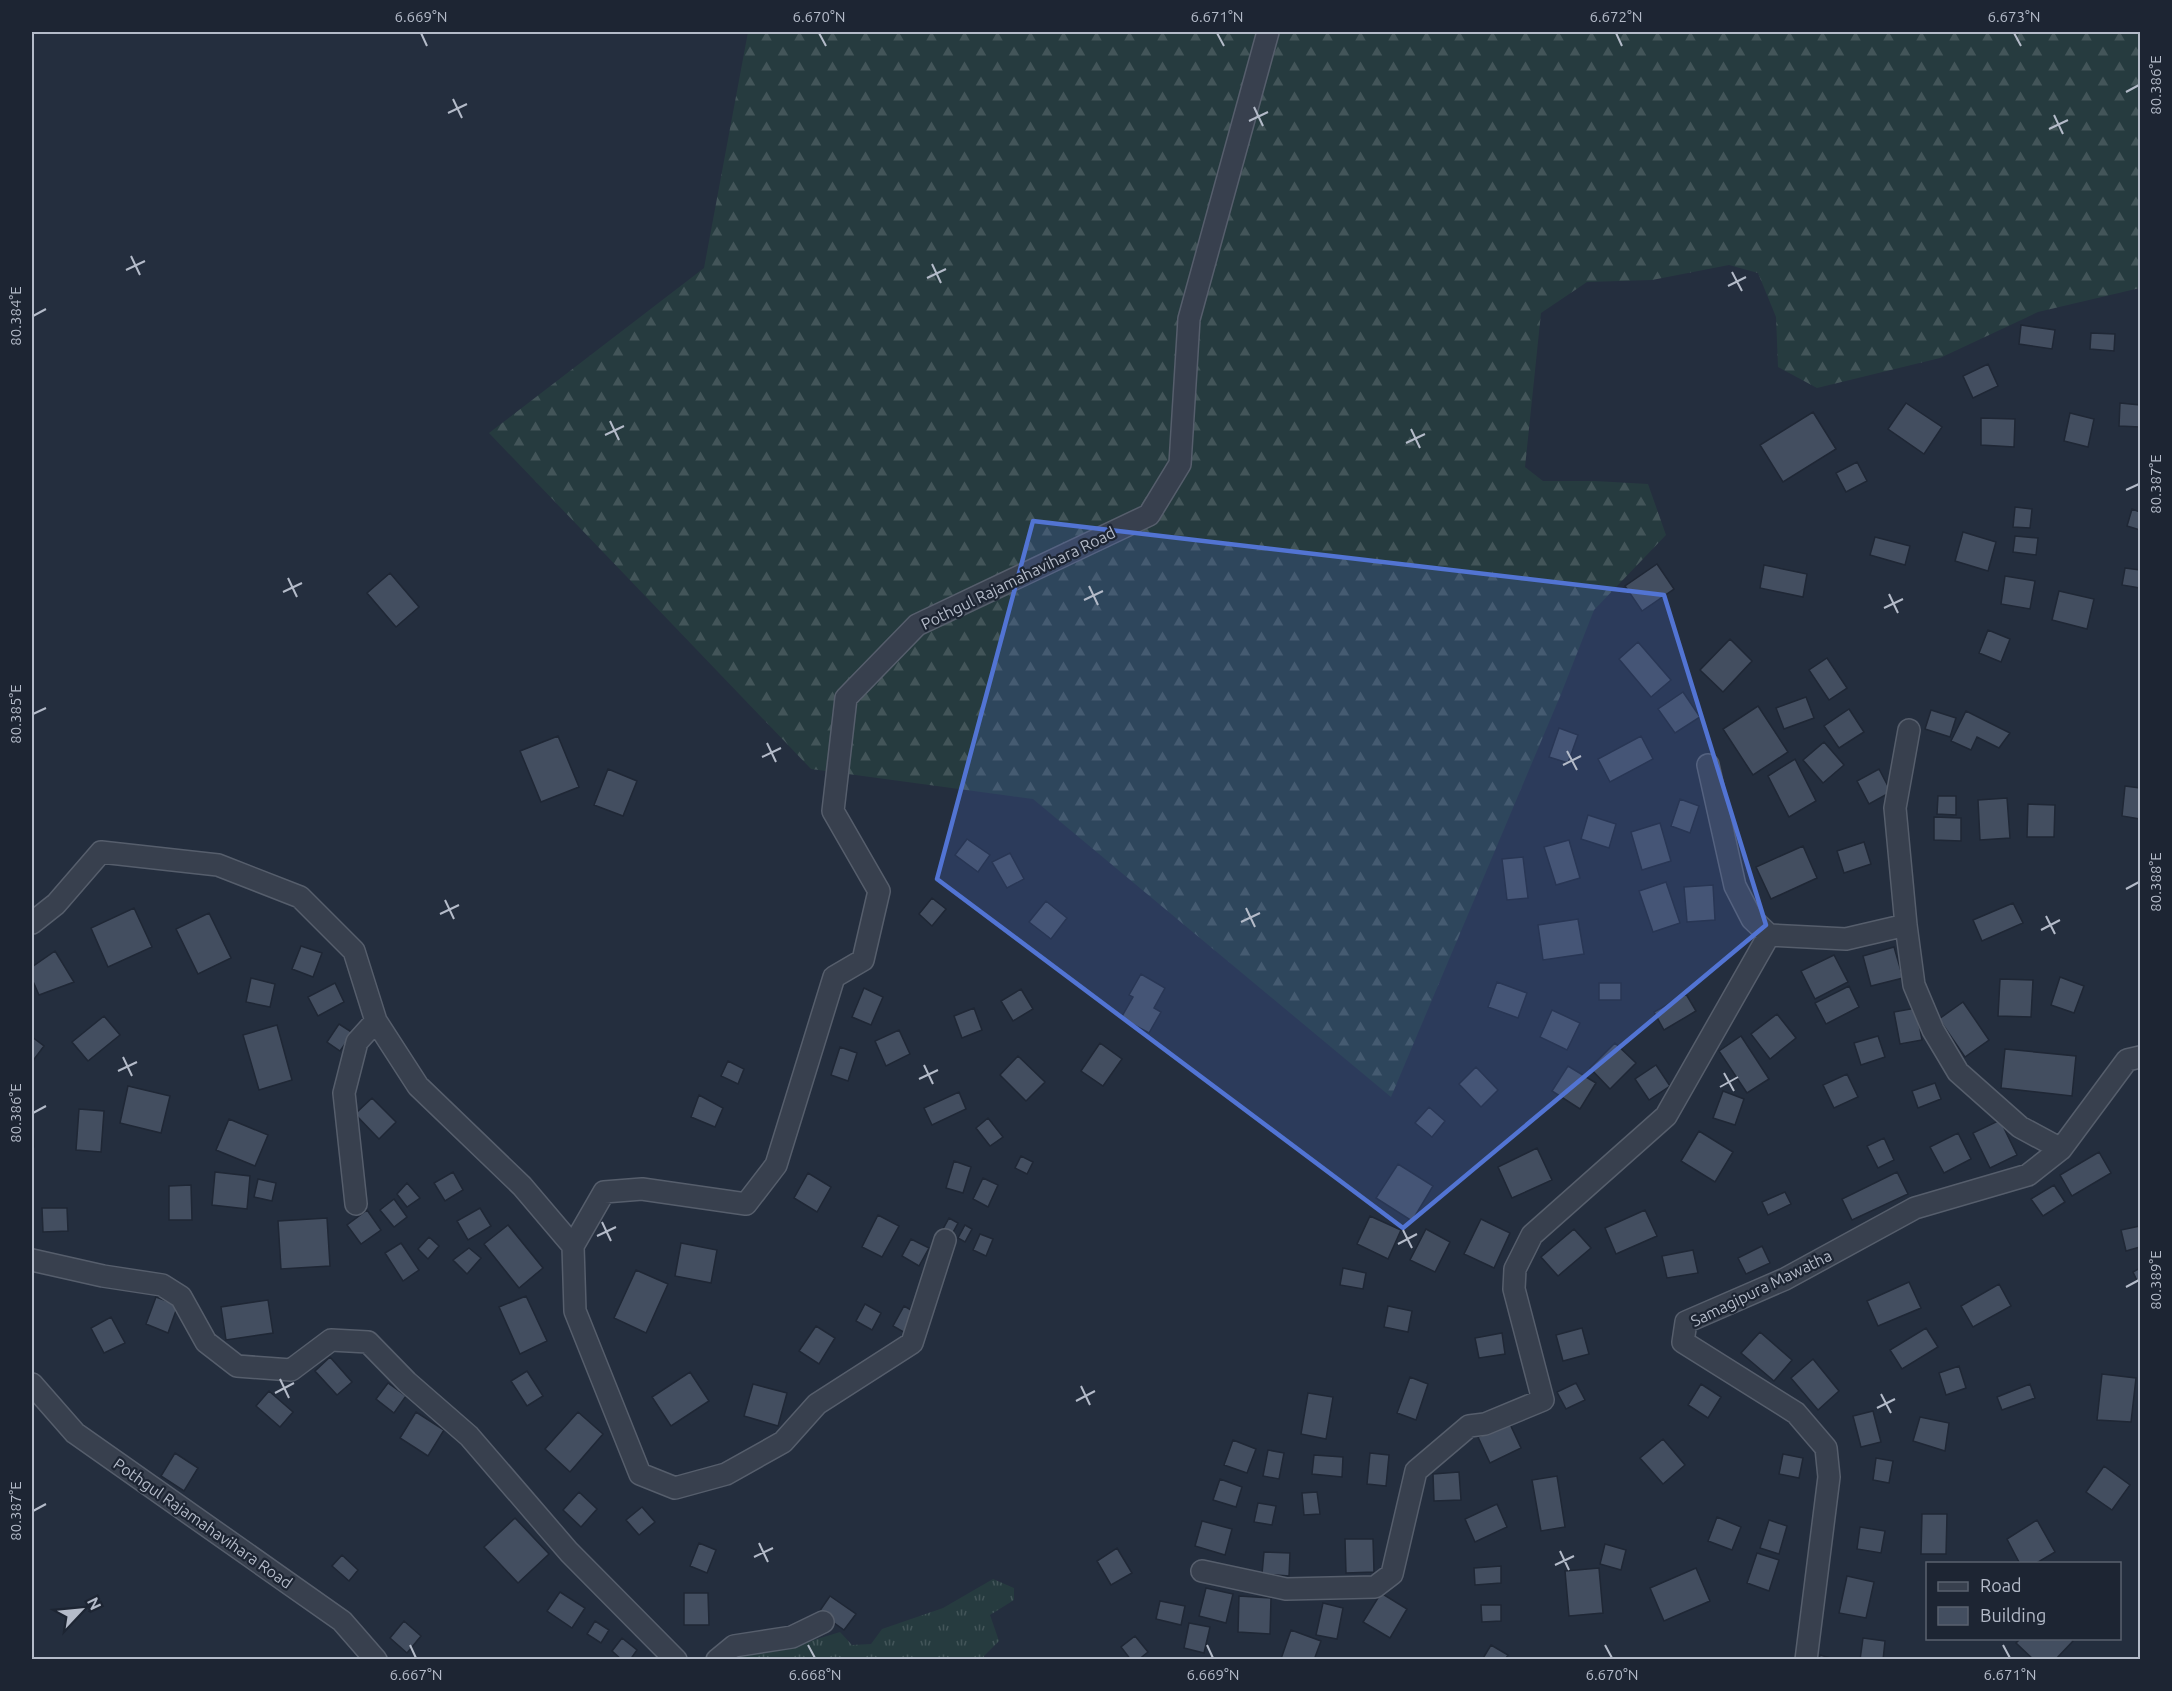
<svg xmlns="http://www.w3.org/2000/svg" width="2172" height="1691" font-family="Ubuntu,sans-serif">
  <style>
    .grass { fill: url(#grass-tufts) }
    .forest { fill: url(#forest-firs) }
    .building { fill: #434e60; stroke: #1f2735; stroke-width: 1.5 }
    .lines { fill: none; stroke-linecap: round; stroke-linejoin: round }
    .street-casing { stroke: #565e6c; stroke-width: 24 }
    .street { stroke: #38404e; stroke-width: 21 }
    .marked { fill: #5274d3; fill-opacity: 0.2; stroke: #5274d3; stroke-width: 4.5; stroke-linejoin: round }
    .ticks { fill: none; stroke: #b4bbc9; stroke-width: 2 }
    .labels { text-anchor: middle; stroke-width: 4.5; stroke-linejoin: round; paint-order: stroke }
    .street-label { font-size: 16px; fill: #b4bbc9; stroke: #1d2533 }
    .neatline { fill: none; stroke: #b4bbc9; stroke-width: 2 }
    .ticks-label { font-size: 15px; text-anchor: middle; fill: #b4bbc9 }
  </style>
  <defs>
    <pattern id="grass-tufts" width="24" height="20" patternUnits="userSpaceOnUse" patternTransform="scale(1.5)"><rect width="24" height="20" fill="#263b3f"/><path d="M3 7l-1-3M5 7V3M7 7l1-3M15 17l-1-3M17 17v-4M19 17l1-3" fill="none" stroke="#435559"/></pattern>
    <pattern id="forest-firs" width="22" height="20" patternUnits="userSpaceOnUse" patternTransform="scale(1.5)"><rect width="22" height="20" fill="#263b3f"/><path d="M5 1l3.5 6h-7zM16 11l3.5 6h-7z" fill="#435559"/></pattern>
  </defs>
  <rect width="100%" height="100%" fill="#242e3e"/>
  <!-- grass -->
  <path class="grass" d="M993,1579L1014,1588V1600L990,1615L999,1641L984,1656L983,1659L727,1660L737,1652L784,1649L840,1632L852,1645L871,1644L882,1629L943,1608Z"/>
  <!-- forest -->
  <path class="forest" d="M748,32H2140V288L2038,312L1940,358L1817,388L1778,367L1776,317L1758,273L1729,265L1652,280L1587,282L1541,313L1525,467L1543,481H1595L1648,484L1666,535L1594,610L1561,694L1391,1097L1033,799L811,769L489,433L704,268Z"/>
  <!-- building -->
  <path class="building" d="M2021,325L2055,330L2052,349L2019,344Z
    M2091,333L2115,334L2114,351L2090,349Z
    M1988,364L1998,386L1973,398L1963,376Z
    M1906,403L1942,427L1924,454L1888,429Z
    M2120,403L2140,405V427L2119,426Z
    M1813,412L1836,449L1783,482L1760,445Z
    M2070,413L2094,419L2088,447L2064,441Z
    M1981,418L2015,419L2014,447L1981,445Z
    M1857,462L1867,481L1846,492L1836,473Z
    M2015,507L2032,509L2030,528L2013,527Z
    M2132,509L2140,512V530L2127,526Z
    M1963,532L1996,542L1988,571L1955,561Z
    M2015,536L2038,538L2036,555L2013,552Z
    M1875,537L1910,546L1905,565L1870,555Z
    M1657,564L1674,589L1642,611L1625,586Z
    M1764,565L1807,574L1803,597L1760,588Z
    M2125,568L2140,570V588L2122,585Z
    M390,573L419,607L396,627L367,593Z
    M2005,576L2035,581L2030,609L2001,604Z
    M2059,591L2094,599L2087,629L2052,620Z
    M1988,630L2010,639L2001,662L1979,653Z
    M1730,639L1752,661L1723,692L1700,670Z
    M1638,642L1671,680L1651,697L1619,659Z
    M1827,658L1847,688L1829,700L1809,670Z
    M1683,692L1700,717L1675,733L1658,709Z
    M1806,697L1814,718L1784,729L1776,708Z
    M1758,706L1788,752L1753,775L1723,729Z
    M1849,709L1864,732L1839,748L1824,726Z
    M1931,710L1956,718L1950,737L1925,729Z
    M1966,711L2010,733L1999,748L1977,737L1971,750L1951,741Z
    M1559,728L1578,735L1568,763L1549,757Z
    M558,736L579,787L541,802L520,751Z
    M1641,736L1653,759L1610,782L1598,759Z
    M1824,742L1844,765L1823,783L1803,760Z
    M1795,759L1816,801L1789,817L1768,776Z
    M608,769L637,781L623,816L594,805Z
    M1879,769L1891,792L1869,804L1857,781Z
    M2125,786L2140,788V819L2122,816Z
    M1938,796H1956V815L1937,814Z
    M2007,798L2010,838L1980,840L1978,800Z
    M1680,799L1699,806L1690,833L1671,826Z
    M2028,804L2055,805L2054,837H2027Z
    M1588,815L1616,824L1609,848L1581,839Z
    M1934,817L1961,818V841L1934,840Z
    M1660,823L1671,861L1642,870L1631,832Z
    M967,839L990,855L978,872L955,855Z
    M1569,840L1580,878L1556,885L1544,847Z
    M1864,842L1871,864L1844,873L1837,851Z
    M1803,846L1817,878L1771,899L1756,867Z
    M1010,853L1024,879L1007,888L992,862Z
    M1523,857L1528,898L1507,900L1502,859Z
    M1666,882L1680,923L1653,932L1639,891Z
    M1713,885L1715,920L1687,922L1684,887Z
    M932,898L946,909L932,926L919,914Z
    M1046,901L1067,918L1051,939L1029,922Z
    M2013,903L2023,923L1982,941L1973,920Z
    M134,908L152,947L108,967L91,928Z
    M209,913L231,958L198,974L176,929Z
    M1578,919L1584,954L1543,960L1538,925Z
    M301,946L322,953L313,977L292,969Z
    M1894,947L1903,978L1871,986L1863,956Z
    M55,951L74,982L39,995L32,979V967Z
    M1834,955L1848,982L1815,999L1801,971Z
    M1141,974L1165,988L1154,1008L1161,1012L1149,1033L1121,1018L1133,997L1129,995Z
    M2060,977L2084,986L2074,1013L2051,1005Z
    M251,978L275,984L270,1007L246,1002Z
    M2000,979L2033,980L2031,1017L1998,1016Z
    M1497,982L1527,993L1518,1018L1488,1007Z
    M335,983L344,1002L318,1016L308,997Z
    M1599,983H1621V1000H1599Z
    M1849,986L1859,1007L1826,1024L1815,1003Z
    M864,988L883,997L871,1025L852,1017Z
    M1021,989L1033,1009L1013,1021L1001,1001Z
    M1686,994L1696,1011L1664,1030L1654,1012Z
    M1963,1002L1989,1040L1965,1057L1939,1019Z
    M974,1008L982,1030L962,1038L954,1016Z
    M1916,1008L1922,1040L1900,1044L1894,1012Z
    M1552,1010L1580,1023L1567,1050L1540,1037Z
    M1777,1014L1796,1038L1770,1059L1751,1034Z
    M104,1016L120,1035L88,1061L72,1042Z
    M339,1024L353,1033L340,1051L327,1042Z
    M277,1025L292,1080L259,1090L243,1035Z
    M899,1030L910,1054L886,1066L875,1041Z
    M1741,1036L1769,1079L1747,1093L1719,1051Z
    M1878,1036L1885,1057L1861,1065L1854,1043Z
    M32,1037L44,1046L32,1062Z
    M1100,1043L1122,1059L1103,1086L1081,1071Z
    M1615,1043L1636,1063L1610,1089L1590,1068Z
    M840,1047L857,1053L848,1081L831,1075Z
    M2005,1049L2076,1056L2072,1096L2001,1088Z
    M1018,1056L1045,1082L1026,1101L1000,1075Z
    M728,1061L744,1069L738,1084L721,1076Z
    M1656,1065L1670,1086L1649,1100L1635,1079Z
    M1568,1066L1596,1083L1580,1109L1552,1091Z
    M1476,1067L1498,1090L1481,1107L1459,1084Z
    M1847,1074L1858,1097L1834,1108L1823,1085Z
    M1935,1083L1941,1099L1918,1108L1912,1091Z
    M128,1086L170,1096L161,1133L120,1123Z
    M1723,1091L1744,1099L1735,1125L1713,1118Z
    M959,1092L966,1109L932,1125L924,1108Z
    M699,1095L723,1108L715,1127L691,1117Z
    M372,1098L396,1122L379,1139L355,1114Z
    M1429,1107L1445,1121L1432,1137L1415,1123Z
    M79,1109L104,1111L101,1152L76,1150Z
    M32,1111L34,1147H32Z
    M988,1118L1003,1137L990,1146L976,1128Z
    M229,1119L268,1135L255,1166L216,1150Z
    M2000,1120L2017,1155L1990,1168L1973,1133Z
    M1699,1131L1733,1152L1715,1182L1681,1161Z
    M1958,1133L1971,1159L1944,1173L1930,1147Z
    M1884,1138L1894,1160L1878,1168L1867,1146Z
    M1537,1148L1552,1180L1512,1198L1498,1167Z
    M2099,1152L2111,1173L2072,1196L2060,1175Z
    M1021,1156L1033,1162L1027,1174L1015,1168Z
    M954,1161L971,1167L963,1193L946,1188Z
    M1398,1164L1433,1186L1412,1221L1376,1198Z
    M215,1172L250,1176L247,1209L212,1205Z
    M453,1172L463,1190L445,1201L434,1183Z
    M1897,1172L1908,1194L1852,1220L1842,1199Z
    M808,1173L831,1187L817,1212L794,1198Z
    M983,1178L998,1185L988,1207L973,1199Z
    M258,1179L276,1183L272,1201L254,1197Z
    M407,1183L420,1198L407,1207L397,1194Z
    M191,1185L192,1220H169V1186Z
    M2054,1185L2065,1202L2043,1216L2031,1199Z
    M1785,1192L1791,1204L1768,1215L1762,1202Z
    M394,1199L407,1217L394,1227L380,1210Z
    M42,1208H67L68,1231L43,1232Z
    M480,1208L491,1226L468,1240L457,1221Z
    M367,1210L381,1230L361,1244L347,1225Z
    M1645,1210L1657,1236L1616,1254L1605,1228Z
    M878,1215L899,1226L882,1257L862,1247Z
    M1370,1216L1401,1230L1388,1259L1357,1244Z
    M327,1218L330,1266L281,1269L278,1221Z
    M949,1218L958,1223L952,1234L943,1229Z
    M1481,1219L1510,1233L1494,1268L1464,1254Z
    M508,1225L543,1268L519,1288L484,1244Z
    M965,1225L972,1229L965,1242L958,1238Z
    M2140,1226V1247L2126,1251L2121,1230Z
    M1426,1229L1450,1242L1435,1272L1410,1260Z
    M1574,1229L1591,1248L1558,1276L1541,1257Z
    M980,1234L993,1239L986,1256L973,1250Z
    M429,1237L439,1246L428,1259L418,1249Z
    M911,1239L929,1248L919,1266L902,1256Z
    M401,1243L419,1270L403,1281L385,1253Z
    M681,1243L717,1250L711,1283L675,1276Z
    M1762,1246L1770,1263L1746,1274L1738,1258Z
    M469,1248L481,1258L467,1274L453,1260Z
    M1693,1250L1698,1273L1667,1278L1662,1256Z
    M1343,1268L1366,1273L1363,1289L1340,1285Z
    M2140,1268V1287L2133,1272Z
    M636,1270L668,1284L646,1333L614,1318Z
    M1909,1282L1921,1308L1878,1326L1867,1301Z
    M1999,1284L2011,1306L1973,1327L1961,1306Z
    M526,1296L547,1341L520,1354L499,1307Z
    M156,1297L178,1305L168,1333L146,1324Z
    M268,1300L273,1333L226,1340L221,1307Z
    M865,1304L881,1313L872,1330L856,1321Z
    M904,1306L918,1314L907,1334L893,1326Z
    M1388,1306L1412,1311L1408,1332L1384,1327Z
    M111,1317L125,1343L104,1353L91,1328Z
    M816,1326L835,1338L819,1364L799,1351Z
    M1582,1328L1589,1354L1563,1361L1556,1335Z
    M1926,1328L1938,1347L1902,1369L1890,1350Z
    M1760,1332L1792,1360L1774,1381L1741,1353Z
    M1502,1333L1505,1354L1479,1358L1475,1338Z
    M330,1357L352,1382L337,1395L315,1371Z
    M1813,1359L1839,1391L1818,1410L1791,1378Z
    M1959,1366L1966,1388L1946,1395L1939,1373Z
    M527,1371L543,1396L527,1406L511,1381Z
    M690,1372L709,1401L671,1426L652,1397Z
    M2102,1374L2136,1378L2131,1422L2097,1420Z
    M1410,1377L1428,1384L1416,1420L1397,1413Z
    M388,1383L406,1396L394,1413L376,1399Z
    M1576,1383L1585,1400L1566,1409L1557,1392Z
    M753,1384L787,1393L778,1426L744,1416Z
    M1701,1384L1721,1397L1708,1418L1688,1405Z
    M2030,1384L2035,1398L2002,1410L1997,1397Z
    M269,1391L293,1412L280,1427L256,1406Z
    M1308,1393L1333,1397L1326,1439L1301,1434Z
    M1873,1411L1881,1442L1861,1447L1853,1416Z
    M416,1412L444,1430L428,1456L400,1438Z
    M578,1412L603,1434L570,1472L545,1449Z
    M1920,1417L1949,1423L1945,1451L1913,1441Z
    M1509,1422L1521,1448L1490,1463L1478,1437Z
    M1663,1439L1685,1465L1663,1484L1640,1458Z
    M1233,1440L1256,1449L1247,1473L1224,1465Z
    M1268,1450L1284,1453L1279,1479L1263,1476Z
    M175,1453L198,1468L184,1491L161,1476Z
    M1370,1453L1389,1455L1386,1486L1367,1484Z
    M1783,1454L1803,1458L1799,1478L1779,1474Z
    M1314,1455L1343,1457L1342,1477L1312,1474Z
    M1876,1458L1893,1461L1889,1483L1873,1480Z
    M2104,1466L2130,1485L2112,1510L2086,1492Z
    M1459,1472L1461,1500L1434,1501L1433,1474Z
    M1557,1476L1565,1527L1541,1531L1532,1480Z
    M1220,1479L1242,1487L1236,1507L1213,1500Z
    M579,1492L597,1509L581,1527L563,1510Z
    M1317,1492L1320,1514L1304,1515L1302,1493Z
    M1258,1503L1276,1506L1272,1525L1254,1522Z
    M1497,1504L1507,1527L1475,1542L1465,1519Z
    M642,1507L655,1522L639,1535L626,1520Z
    M1922,1514H1947L1946,1554H1921Z
    M1717,1517L1741,1527L1732,1550L1708,1541Z
    M515,1518L549,1554L518,1583L484,1547Z
    M1769,1520L1787,1526L1779,1554L1760,1548Z
    M2037,1520L2055,1552L2035,1564H2020L2007,1539Z
    M1202,1521L1232,1529L1225,1555L1195,1546Z
    M1860,1527L1885,1531L1881,1553L1857,1549Z
    M1345,1539H1373L1374,1572L1346,1573Z
    M699,1543L716,1550L707,1573L690,1566Z
    M1605,1544L1626,1550L1621,1570L1600,1564Z
    M1117,1548L1132,1573L1111,1585L1097,1561Z
    M1264,1552L1290,1553L1289,1576L1262,1574Z
    M1757,1553L1779,1560L1769,1591L1747,1583Z
    M342,1555L358,1570L349,1581L332,1566Z
    M1501,1566V1583L1475,1585L1474,1568Z
    M1599,1568L1603,1613L1569,1616L1565,1571Z
    M1696,1568L1710,1601L1664,1621L1650,1588Z
    M1847,1576L1874,1582L1866,1618L1839,1613Z
    M1206,1588L1233,1594L1226,1623L1199,1616Z
    M560,1592L585,1608L572,1628L547,1611Z
    M684,1593H708L709,1625H684Z
    M1381,1593L1407,1609L1390,1638L1363,1622Z
    M830,1596L856,1614L844,1630L819,1612Z
    M1239,1596L1271,1598L1270,1634L1238,1632Z
    M1160,1601L1185,1606L1181,1625L1156,1619Z
    M1323,1603L1343,1608L1337,1639L1316,1635Z
    M1481,1605H1501V1621L1482,1622Z
    M404,1621L421,1636L407,1653L390,1638Z
    M595,1621L609,1630L601,1643L587,1634Z
    M1189,1623L1210,1627L1204,1653L1184,1648Z
    M1291,1630L1321,1641L1314,1660L1281,1659Z
    M1135,1636L1148,1652L1138,1660H1131L1121,1647Z
    M622,1638L637,1650L630,1660H622L612,1651Z
    M1863,1638L1885,1641L1883,1660H1860Z
    M2021,1638H2071L2073,1641L2055,1660H2034L2016,1643Z
    M1491,1645L1508,1655L1505,1660H1482Z
    M1820,1655L1837,1660H1819Z"/>
  <g class="lines">
    <!-- street casing -->
    <g class="street-casing">
      <path id="street" d="M1909,730L1895,808L1906,925L1914,985L1933,1030L1958,1072L2020,1127L2061,1149
        M1708,765L1735,886L1752,919L1769,935L1846,939L1906,925
        M32,923L56,904L101,852L218,865L300,897L354,951L376,1021L418,1086L522,1186L573,1246
        M356,1204L344,1093L357,1042L376,1021
        M573,1246L604,1192L642,1189L746,1204L776,1165L834,977L863,960L879,891L833,811L846,698L917,625L1149,515L1180,464L1189,319L1268,32
        M573,1246L575,1311L640,1474L675,1488L726,1474L783,1442L817,1404L912,1343L945,1240
        M32,1260L103,1276L162,1285L181,1297L206,1342L237,1366L291,1370L331,1340L368,1342L407,1382L469,1436L569,1552L676,1660
        M32,1384L75,1433L342,1621L376,1660
        M1202,1571L1286,1589L1375,1587L1392,1574L1416,1471L1469,1426L1485,1424L1543,1400L1514,1289L1515,1269L1532,1235L1666,1116L1769,935
        M717,1660L734,1646L792,1637L823,1622
        M1806,1660L1829,1477L1826,1448L1796,1413L1683,1342L1686,1322L1785,1279L1915,1208L2028,1175L2061,1149L2127,1060L2140,1057"/>
    </g>
    <!-- street -->
    <use href="#street" class="street"/>
  </g>
  <!-- marked area -->
  <path class="marked" d="M1033,521L1664,595L1766,925L1403,1228L937,879Z"/>
  <!-- ticks -->
  <path class="ticks" d="M421,33L427,46M819,33L826,46M1217,33L1224,46M1616,33L1622,46M2014,33L2021,46M2126,92L2139,85M453,99L462,118M1254,107L1263,126M448,113L467,104M2054,115L2063,134M1249,121L1268,112M2049,129L2068,120M131,256L140,275M932,264L941,283M126,270L145,261M1732,272L1742,291M927,278L946,269M1728,286L1746,277M33,316L46,309M610,421L619,440M1411,429L1420,448M605,435L624,426M1406,443L1425,434M2126,490L2139,484M288,578L297,597M1089,586L1098,605M283,592L302,583M1889,594L1898,613M1084,600L1103,591M1884,608L1903,599M33,714L46,708M767,743L776,762M1567,751L1577,770M762,757L781,748M1563,765L1581,756M2126,889L2139,882M445,900L454,919M1246,908L1255,927M440,914L459,905M2046,916L2055,934M1241,922L1260,913M2041,930L2060,920M123,1057L132,1076M924,1065L933,1084M118,1071L137,1062M1724,1073L1734,1091M919,1079L938,1070M1720,1087L1738,1077M33,1113L46,1106M602,1222L611,1241M1403,1230L1412,1248M597,1236L616,1227M1398,1244L1417,1234M2126,1287L2139,1280M280,1379L289,1398M1081,1386L1090,1405M275,1393L294,1383M1881,1394L1891,1413M1076,1401L1095,1391M1877,1408L1895,1399M33,1511L46,1504M759,1543L768,1562M1560,1551L1569,1570M754,1557L773,1548M1555,1565L1574,1556M410,1645L416,1658M808,1645L815,1658M1207,1645L1213,1658M1605,1645L1612,1658M2003,1645L2010,1658"/>
  <g class="labels">
    <!-- street labels -->
    <g class="street-label">
      <text transform="translate(1018 578) rotate(-26)" y="6">Pothgul Rajamahavihara Road</text>
      <text transform="translate(1761 1288) rotate(-26)" y="6">Samagipura Mawatha</text>
      <text transform="translate(203 1523) rotate(35)" y="6">Pothgul Rajamahavihara Road</text>
    </g>
  </g>
  <!-- border -->
  <rect width="2172" height="1691" fill="none" stroke="#1d2533" stroke-width="66"/>
  <!-- legend -->
  <rect x="1926" y="1562" width="195" height="78" fill="#1d2533" stroke="#59616f" stroke-width="1.5"/>
  <rect x="1938" y="1582" width="30" height="9" fill="#38404e" stroke="#59616f" stroke-width="1.5"/>
  <text x="1980" y="1592" font-size="18" fill="#b4bbc9">Road</text>
  <rect x="1938" y="1607" width="30" height="18" fill="#434e60" stroke="#59616f" stroke-width="1.5"/>
  <text x="1980" y="1622" font-size="18" fill="#b4bbc9">Building</text>
  <!-- north arrow -->
  <g transform="translate(81 1610) rotate(64)" stroke="#1d2533" stroke-width="4.5" paint-order="stroke">
  <path d="M0-4.5L10 22L0 15L-10 22Z" fill="#b4bbc9"/>
  <text y="-9" font-size="16" font-weight="bold" text-anchor="middle" fill="#b4bbc9">N</text>
  </g>
  <rect x="33" y="33" width="2106" height="1625" class="neatline"/>
  <g class="ticks-label">
    <text x="421" y="22">6.669°N</text>
    <text x="819" y="22">6.670°N</text>
    <text x="1217" y="22">6.671°N</text>
    <text x="1616" y="22">6.672°N</text>
    <text x="2014" y="22">6.673°N</text>
    <text transform="translate(2156 85) rotate(-90)" y="5">80.386°E</text>
    <text transform="translate(16 316) rotate(-90)" y="5">80.384°E</text>
    <text transform="translate(2156 484) rotate(-90)" y="5">80.387°E</text>
    <text transform="translate(16 714) rotate(-90)" y="5">80.385°E</text>
    <text transform="translate(2156 882) rotate(-90)" y="5">80.388°E</text>
    <text transform="translate(16 1113) rotate(-90)" y="5">80.386°E</text>
    <text transform="translate(2156 1280) rotate(-90)" y="5">80.389°E</text>
    <text transform="translate(16 1511) rotate(-90)" y="5">80.387°E</text>
    <text x="416" y="1680">6.667°N</text>
    <text x="815" y="1680">6.668°N</text>
    <text x="1213" y="1680">6.669°N</text>
    <text x="1612" y="1680">6.670°N</text>
    <text x="2010" y="1680">6.671°N</text>
  </g>
</svg>
